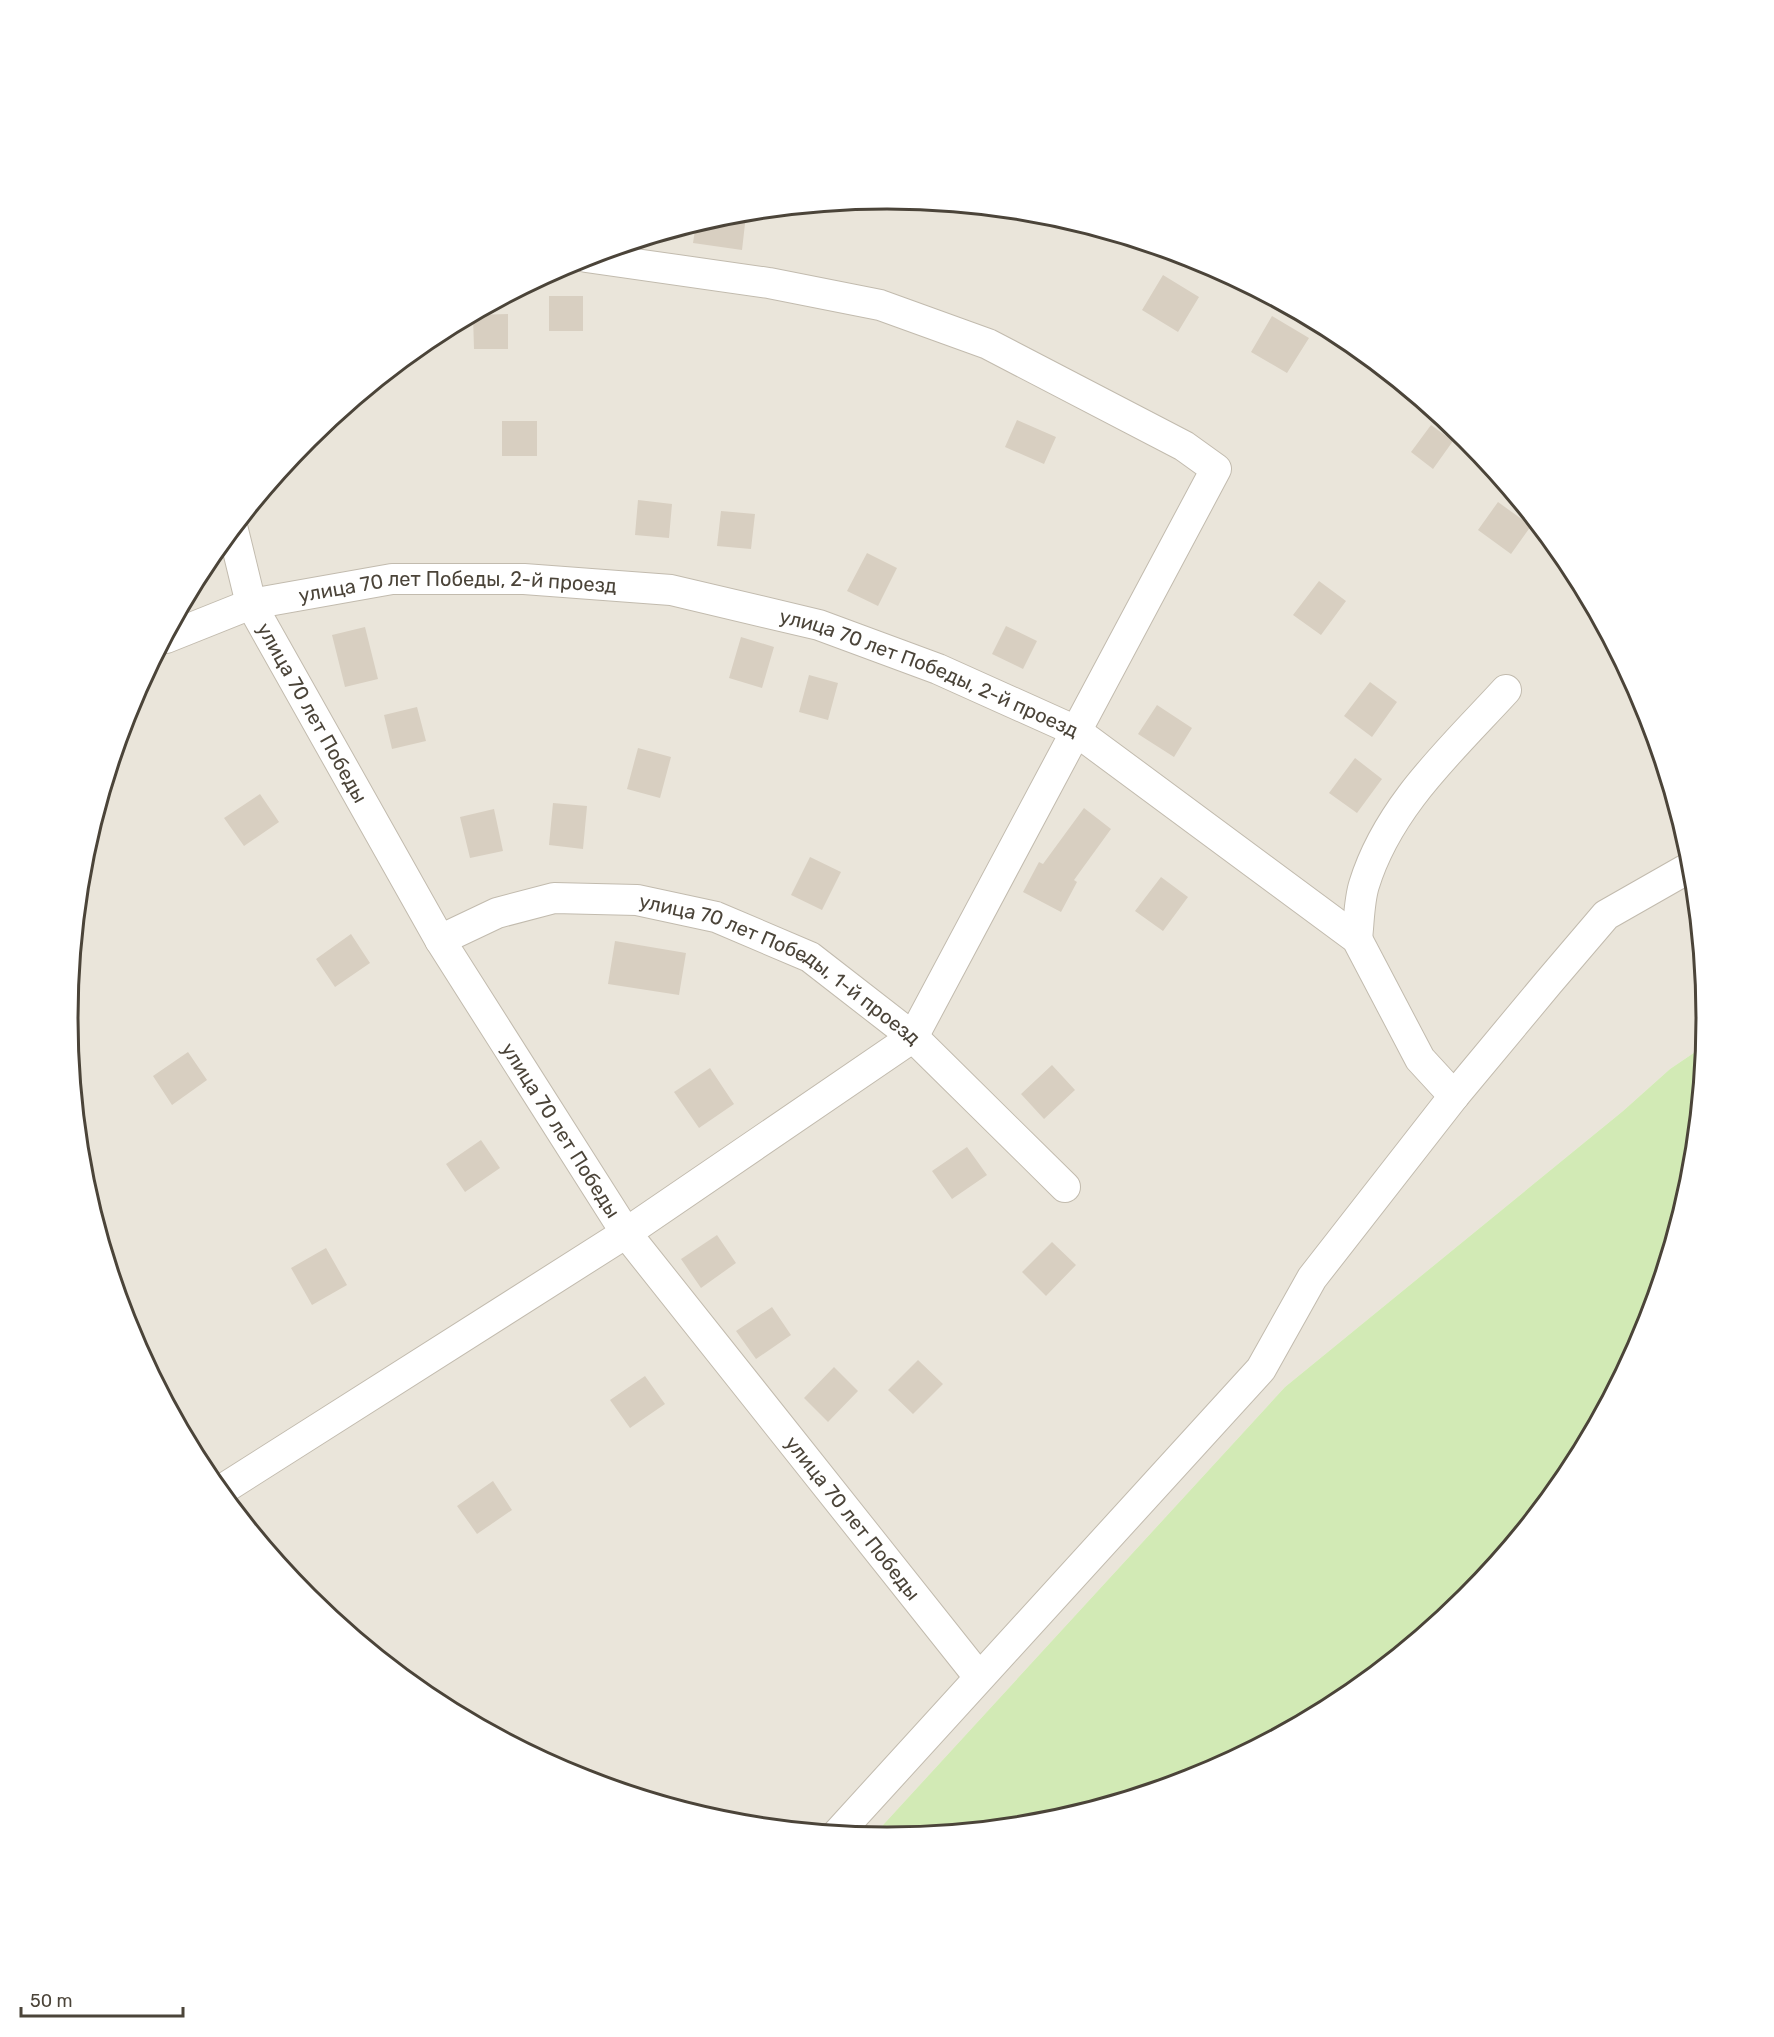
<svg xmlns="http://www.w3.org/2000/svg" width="1774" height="2037" font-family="Rubik,sans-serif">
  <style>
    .residential { fill: #eae5da }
    .green { fill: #d2eab5 }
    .building { fill: #d8cfc1 }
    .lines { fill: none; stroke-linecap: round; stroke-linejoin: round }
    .minor-casing { stroke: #c2bbae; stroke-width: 32 }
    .minor { stroke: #fff; stroke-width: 30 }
    .labels { text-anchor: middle; stroke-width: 6; stroke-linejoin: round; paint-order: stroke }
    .street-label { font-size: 20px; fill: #4b4439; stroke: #fff }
    .rim { fill: none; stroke: #4b4439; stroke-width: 3 }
  </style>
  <rect width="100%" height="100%" fill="#f6f3ec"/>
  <!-- residential -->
  <path class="residential" d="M887,199L1047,215L1201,262L1343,337L1467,439L1569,563L1644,705L1691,859L1706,1019L1704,1046L1670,1069L1623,1111L1285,1387L872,1837L727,1822L573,1775L431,1700L307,1598L205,1474L130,1332L83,1178L68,1019L83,858L130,705L206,563L308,439L432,337L574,261L727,215Z"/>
  <!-- green -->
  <path class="green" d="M1704,1046L1691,1179L1644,1332L1568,1474L1466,1598L1342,1700L1200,1776L1047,1822L887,1838L872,1837L1285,1387L1623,1111L1670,1069Z"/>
  <!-- building -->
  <path class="building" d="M736,214L746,215L742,250L693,243L696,224Z
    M1163,275L1199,297L1178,332L1142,310Z
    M549,296H583V331H549Z
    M508,314V349H474L473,315Z
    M1272,316L1309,338L1287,373L1251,352Z
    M1017,420L1056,437L1044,464L1005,447Z
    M502,421H537V456H502Z
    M1431,425L1453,441L1433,469L1411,452Z
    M638,500L672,504L669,538L635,535Z
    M1498,502L1531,526L1511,554L1478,530Z
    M721,511L755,514L751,549L717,546Z
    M867,553L897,568L878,606L847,591Z
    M1319,581L1346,601L1321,635L1293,615Z
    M1006,626L1037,641L1023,669L992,654Z
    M365,627L378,679L345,687L332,635Z
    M741,637L774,647L762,688L729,678Z
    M809,675L838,683L828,720L799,712Z
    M1370,682L1397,702L1372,737L1344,716Z
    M1157,705L1192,728L1174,757L1138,734Z
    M417,707L426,741L392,749L384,715Z
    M638,748L671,757L660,798L627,789Z
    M1355,758L1382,779L1357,813L1329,793Z
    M260,794L279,822L244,846L224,818Z
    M553,803L587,806L583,849L549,845Z
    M1084,808L1111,829L1074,880L1077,882L1061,912L1023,892L1039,862L1043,864Z
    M494,809L503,851L470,858L460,817Z
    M810,857L841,872L822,910L791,895Z
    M1161,877L1188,897L1163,931L1135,911Z
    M351,934L370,963L335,987L316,959Z
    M615,941L686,953L679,995L608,984Z
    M188,1052L207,1080L172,1105L153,1076Z
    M1052,1065L1075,1090L1044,1119L1021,1094Z
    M710,1068L734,1104L699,1128L674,1092Z
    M481,1140L500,1168L465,1192L446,1164Z
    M967,1147L987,1175L952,1199L932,1171Z
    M717,1235L736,1263L701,1288L681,1259Z
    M1052,1242L1076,1265L1046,1296L1022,1272Z
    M326,1248L347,1285L312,1305L291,1268Z
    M772,1307L791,1335L756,1359L736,1331Z
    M918,1360L943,1384L913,1414L888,1390Z
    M834,1367L858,1391L828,1422L804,1398Z
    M645,1376L665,1404L630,1428L610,1400Z
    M493,1481L512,1510L477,1534L457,1506Z"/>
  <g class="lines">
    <!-- minor casing -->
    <g class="minor-casing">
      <g id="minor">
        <path id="s1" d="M233,530L251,604L440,940L626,1233L979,1677"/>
        <path id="s2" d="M166,638L251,604L392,579H524L671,590L819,625L938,669L1076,731L1357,939L1420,1059L1454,1096"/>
        <path d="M1357,939C1359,922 1359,901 1364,885C1388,806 1452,749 1506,690"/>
        <path id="s3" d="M440,940L497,913L554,898L637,900L716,917L810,957L913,1037L1065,1187"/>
        <path d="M220,1491L626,1233L913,1037L1216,469L1184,446L988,344L880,305L769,283L586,257"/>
        <path d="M838,1833L1261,1369L1312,1278L1454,1096L1548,983L1606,915L1685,870L1692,868"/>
      </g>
    </g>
    <!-- minor -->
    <use href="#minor" class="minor"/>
  </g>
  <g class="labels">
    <!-- street labels -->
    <g class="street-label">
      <text dy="7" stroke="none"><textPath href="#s2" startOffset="300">улица 70 лет Победы, 2-й проезд</textPath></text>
      <text dy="7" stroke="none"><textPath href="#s2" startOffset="786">улица 70 лет Победы, 2-й проезд</textPath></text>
      <text dy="7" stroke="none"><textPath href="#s1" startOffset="201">улица 70 лет Победы</textPath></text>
      <text dy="7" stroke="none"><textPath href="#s3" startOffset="366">улица 70 лет Победы, 1-й проезд</textPath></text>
      <text dy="7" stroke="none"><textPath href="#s1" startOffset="687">улица 70 лет Победы</textPath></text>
      <text dy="7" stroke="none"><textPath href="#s1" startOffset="1173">улица 70 лет Победы</textPath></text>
    </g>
  </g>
  <!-- crop -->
  <path d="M0 0H1774V2037H0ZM78 1018a809 809 0 1 1 1618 0a809 809 0 1 1-1618 0Z" fill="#fff" fill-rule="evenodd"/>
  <path class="rim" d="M78 1018a809 809 0 1 1 1618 0a809 809 0 1 1-1618 0Z"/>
  <!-- scale -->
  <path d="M21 2007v9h162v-9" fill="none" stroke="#4b4439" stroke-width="3"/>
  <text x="30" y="2007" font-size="18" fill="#4b4439" stroke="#ffffff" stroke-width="4.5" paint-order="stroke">50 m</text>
</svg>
